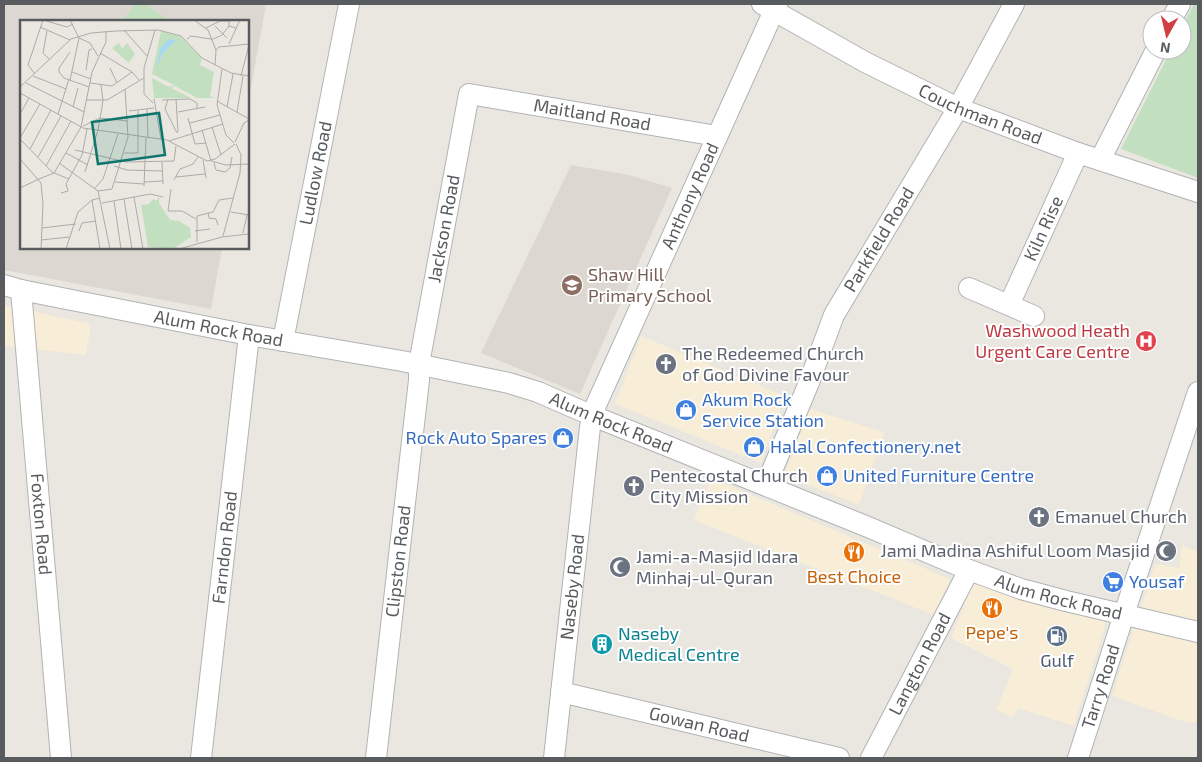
<svg xmlns="http://www.w3.org/2000/svg" width="1202" height="762" font-family="'Exo 2',sans-serif">
  <style>
    .commercial { fill: #f8edd7 }
    .education { fill: #dcd8d1 }
    .green { fill: #c2dfbf }
    .lines { fill: none; stroke-linecap: round; stroke-linejoin: round }
    .minor-casing { stroke: #b1b3b6; stroke-width: 22 }
    .minor { stroke: #fff; stroke-width: 20 }
    .labels { text-anchor: middle; stroke-width: 4; stroke-linejoin: round; paint-order: stroke }
    .street-label { font-size: 18px; fill: #595c5f; stroke: #fff }
    .education-label { font-size: 18px; fill: #785e54; stroke: #fff; text-anchor: start }
    .health-label { font-size: 18px; fill: #be3a42; stroke: #fff; text-anchor: end }
    .worship-label { font-size: 18px; fill: #5b616d; stroke: #fff; text-anchor: start }
    .shop-label { font-size: 18px; fill: #366cbe; stroke: #fff; text-anchor: start }
    .food-label { font-size: 18px; fill: #c56008; stroke: #fff }
    .culture-label { font-size: 18px; fill: #0d838f; stroke: #fff; text-anchor: start }
    .service-label { font-size: 18px; fill: #4e5e75; stroke: #fff }
    .inset-road { fill: none; stroke: #acaba8; stroke-width: 1 }
    .view { fill: #0f766e; fill-opacity: 0.15; stroke: #0f766e; stroke-width: 2.5 }
    .inset-edge { fill: none; stroke: #595c5f; stroke-width: 2.5 }
  </style>
  <rect width="100%" height="100%" fill="#eae7e0"/>
  <!-- commercial -->
  <path class="commercial" d="M4,305L91,324L86,355L4,346Z
    M641,336L785,396L761,463L615,404Z
    M810,409L884,432L859,505L784,475Z
    M711,478L950,579L934,615L694,520Z
    M1182,545L1198,552V622L1141,609L1155,564L1179,568Z
    M973,581L1106,622L1074,726L1018,708L1013,717L996,710L1013,669L951,638Z
    M1134,628L1198,643V722L1188,723L1112,696Z"/>
  <!-- education -->
  <path class="education" d="M4,4H266L248,105V21H21V248H222L211,309L4,270Z
    M571,165L629,175L672,188L580,394L481,353Z"/>
  <!-- green -->
  <path class="green" d="M135,4H146L170,21H122Z
    M1194,4H1198V178L1121,149L1171,50H1182V27Z"/>
  <g class="lines">
    <!-- minor casing -->
    <g class="minor-casing">
      <g id="minor">
        <path id="s1" d="M762,4L865,62L958,108L1078,153L1198,192"/>
        <path d="M1171,20L1180,4"/>
        <path d="M1100,160L1156,50"/>
        <path id="s2" d="M4,285L21,290L249,335L402,361L509,383L538,392L593,416L868,527L969,570L1021,589L1066,601L1198,632"/>
        <path d="M969,288L1034,316"/>
        <path id="s3" d="M21,290L61,758"/>
        <path id="s4" d="M1009,305L1078,153"/>
        <path id="s5" d="M283,341L349,4"/>
        <path id="s6" d="M766,485L808,385L834,315L958,108L1014,4"/>
        <path id="s7" d="M561,692L839,758"/>
        <path id="s8" d="M201,758L249,335"/>
        <path id="s9" d="M376,758L419,380V364L469,94L717,136"/>
        <path id="s10" d="M554,758L590,427L596,405L777,4"/>
        <path id="s11" d="M871,758L969,570"/>
        <path id="s12" d="M1078,758L1127,605L1198,392"/>
      </g>
    </g>
    <!-- minor -->
    <use href="#minor" class="minor"/>
  </g>
  <!-- icons -->
  <defs>
    <g id="school-disc" transform="scale(1.125)"><circle r="9.5" fill="#8d6e63" stroke="#fff"/><path d="M0-5L7-2L0 1L-7-2ZM-4 1L0 2.5L4 1V4Q0 6-4 4Z" fill="#fff"/></g>
    <g id="hospital-disc" transform="scale(1.125)"><circle r="9.5" fill="#e0444e" stroke="#fff"/><path d="M-5-5h3v3.5h4V-5h3V5h-3V1.5h-4V5h-3Z" fill="#fff"/></g>
    <g id="church-disc" transform="scale(1.125)"><circle r="9.5" fill="#6b7280" stroke="#fff"/><path d="M-1.2-6h2.4v3.5h3.3v2.4h-3.3V6h-2.4V-.1h-3.3v-2.4h3.3Z" fill="#fff"/></g>
    <g id="shop-disc" transform="scale(1.125)"><circle r="9.5" fill="#3f7fe0" stroke="#fff"/><path d="M-5-2.5h2.3a2.7 3.5 0 0 1 5.4 0H5L5.5 6h-11ZM-1.5-2.5h3a1.5 2.3 0 0 0-3 0Z" fill="#fff"/></g>
    <g id="mosque-disc" transform="scale(1.125)"><circle r="9.5" fill="#6b7280" stroke="#fff"/><path d="M3.5-4.9A6 6 0 1 0 3.5 4.9A5 5 0 1 1 3.5-4.9Z" fill="#fff"/></g>
    <g id="restaurant-disc" transform="scale(1.125)"><circle r="9.5" fill="#e8710a" stroke="#fff"/><path d="M-5-6h1v4h1v-4h1v4h1v-4h1v5L-1.5 .5V6h-2V.5L-5-1ZM5-6V6H3V1.5H1.5Q1.5-4 5-6Z" fill="#fff"/></g>
    <g id="supermarket-disc" transform="scale(1.125)"><circle r="9.5" fill="#3f7fe0" stroke="#fff"/><path d="M-6-5.5h2.5l.6 2H6L4.5 2H-2.5L-4.4-4H-6ZM-1.5 3.2a1.3 1.3 0 1 0 .1 0ZM3 3.2a1.3 1.3 0 1 0 .1 0Z" fill="#fff"/></g>
    <g id="fuel-disc" transform="scale(1.125)"><circle r="9.5" fill="#5c6f8a" stroke="#fff"/><path d="M-5.5-6h7V0h2V4h1.3V-2.5L3-4.5l.8-.8L6-3V5H2.5V1h-1V6h-7ZM-4.2-4.7v3.2H.2V-4.7Z" fill="#fff"/></g>
    <g id="building-disc" transform="scale(1.125)"><circle r="9.5" fill="#0f9aa8" stroke="#fff"/><path d="M-4-6H4V6H1V3H-1V6H-4ZM-2.5-4.3h1.7v1.8h-1.7ZM.8-4.3h1.7v1.8H.8ZM-2.5-1h1.7V.8h-1.7ZM.8-1h1.7V.8H.8Z" fill="#fff"/></g>
  </defs>
  <g fill-rule="evenodd">
    <use href="#school-disc" x="572" y="285"/>
    <use href="#hospital-disc" x="1146" y="341"/>
    <use href="#church-disc" x="666" y="364"/>
    <use href="#shop-disc" x="686" y="410"/>
    <use href="#shop-disc" x="563" y="438"/>
    <use href="#shop-disc" x="754" y="447"/>
    <use href="#shop-disc" x="827" y="476"/>
    <use href="#church-disc" x="634" y="486"/>
    <use href="#church-disc" x="1039" y="517"/>
    <use href="#mosque-disc" x="1166" y="551"/>
    <use href="#restaurant-disc" x="854" y="552"/>
    <use href="#mosque-disc" x="620" y="567"/>
    <use href="#supermarket-disc" x="1113" y="582"/>
    <use href="#restaurant-disc" x="992" y="608"/>
    <use href="#fuel-disc" x="1057" y="636"/>
    <use href="#building-disc" x="602" y="644"/>
  </g>
  <g class="labels">
    <!-- street labels -->
    <g class="street-label">
      <text dy="6" stroke="none"><textPath href="#s1" startOffset="245">Couchman Road</textPath></text>
      <text dy="6" stroke="none"><textPath href="#s9" startOffset="796">Maitland Road</textPath></text>
      <text dy="6" stroke="none"><textPath href="#s5" startOffset="171">Ludlow Road</textPath></text>
      <text dy="6" stroke="none"><textPath href="#s10" startOffset="585">Anthony Road</textPath></text>
      <text dy="6" stroke="none"><textPath href="#s9" startOffset="534">Jackson Road</textPath></text>
      <text dy="6" stroke="none"><textPath href="#s4" startOffset="84">Kiln Rise</textPath></text>
      <text dy="6" stroke="none"><textPath href="#s6" startOffset="271">Parkfield Road</textPath></text>
      <text dy="6" stroke="none"><textPath href="#s2" startOffset="219">Alum Rock Road</textPath></text>
      <text dy="6" stroke="none"><textPath href="#s2" startOffset="624">Alum Rock Road</textPath></text>
      <text dy="6" stroke="none"><textPath href="#s3" startOffset="235">Foxton Road</textPath></text>
      <text dy="6" stroke="none"><textPath href="#s8" startOffset="212">Farndon Road</textPath></text>
      <text dy="6" stroke="none"><textPath href="#s9" startOffset="198">Clipston Road</textPath></text>
      <text dy="6" stroke="none"><textPath href="#s10" startOffset="172">Naseby Road</textPath></text>
      <text dy="6" stroke="none"><textPath href="#s2" startOffset="1105">Alum Rock Road</textPath></text>
      <text dy="6" stroke="none"><textPath href="#s11" startOffset="106">Langton Road</textPath></text>
      <text dy="6" stroke="none"><textPath href="#s12" startOffset="75">Tarry Road</textPath></text>
      <text dy="6" stroke="none"><textPath href="#s7" startOffset="142">Gowan Road</textPath></text>
    </g>
    <!-- education labels -->
    <g class="education-label">
      <text x="588" y="281">Shaw Hill<tspan x="588" dy="21">Primary School</tspan></text>
    </g>
    <!-- health labels -->
    <g class="health-label">
      <text x="1130" y="337">Washwood Heath<tspan x="1130" dy="21">Urgent Care Centre</tspan></text>
    </g>
    <!-- worship labels -->
    <g class="worship-label">
      <text x="682" y="360">The Redeemed Church<tspan x="682" dy="21">of God Divine Favour</tspan></text>
      <text x="650" y="482">Pentecostal Church<tspan x="650" dy="21">City Mission</tspan></text>
      <text x="1055" y="523">Emanuel Church</text>
      <text x="1150" y="557" text-anchor="end">Jami Madina Ashiful Loom Masjid</text>
      <text x="636" y="563">Jami-a-Masjid Idara<tspan x="636" dy="21">Minhaj-ul-Quran</tspan></text>
    </g>
    <!-- shop labels -->
    <g class="shop-label">
      <text x="702" y="406">Akum Rock<tspan x="702" dy="21">Service Station</tspan></text>
      <text x="547" y="444" text-anchor="end">Rock Auto Spares</text>
      <text x="770" y="453">Halal Confectionery.net</text>
      <text x="843" y="482">United Furniture Centre</text>
      <text x="1129" y="588">Yousaf</text>
    </g>
    <!-- food labels -->
    <g class="food-label">
      <text x="854" y="583">Best Choice</text>
      <text x="992" y="639">Pepe's</text>
    </g>
    <!-- culture labels -->
    <g class="culture-label">
      <text x="618" y="640">Naseby<tspan x="618" dy="21">Medical Centre</tspan></text>
    </g>
    <!-- service labels -->
    <g class="service-label">
      <text x="1057" y="667">Gulf</text>
    </g>
  </g>
  <!-- overview -->
  <g transform="translate(20 20)">
    <rect width="229" height="229" fill="#eae7e0"/>
    <path d="M141,11L161,17L182,39L180,45L194,52L190,76L196,78H177L155,66L151,68L171,78H134L132,58L149,67L154,65L132,54ZM99,23L102,29L107,23L115,34L109,43L92,28ZM139,177V183L150,200L159,201L170,208L171,217L153,229L128,227L121,185L129,184L133,179L136,181Z" fill="#c2dfbf"/>
    <path d="M149,19L156,20L143,33L137,47L140,29Z" fill="#a7d9f3"/>
    <path class="inset-road" d="M23,0L47,7L53,4M174,0L188,10L196,30M195,6L207,18M20,7L50,20M186,8L200,1H209V6M104,10L127,36M27,11L23,33L29,39M59,18L70,23L78,36M167,19L171,16L191,19M191,20L202,15L209,6L216,8M209,24L220,0M50,32L39,48V52L44,58L69,67M80,33L112,52L119,60M195,45L196,30L199,27L229,24M90,48L97,63M202,49L197,85L206,115L214,123M66,50L69,30L72,29M52,52L71,59M15,54L8,45L23,0M13,56L46,69M221,56L229,25M50,60L59,18L50,0M6,63L64,92M70,63L92,66L112,52M0,67L51,19L71,13L96,11L138,10L161,16L182,38L211,53L229,56M0,73L63,108L147,120L187,141L195,139L215,124M134,79L141,119M148,79L145,89L157,113M156,79L158,112M66,80H87L124,58M142,80L170,79L177,83V88M197,81L229,99M133,83L124,74V48L135,10M53,87L58,68M207,87L213,54M127,89L128,118M109,91L134,88M158,92L185,87M217,92L223,56M0,94L9,78M38,94L49,59M168,98L175,124L186,123M170,103L200,95M63,106L80,98L108,101M192,107L201,135M182,110L191,141M0,118L20,84M0,119L33,153M149,121L203,104M215,122L224,103L229,100M10,129L31,90M55,130L106,142L154,141L156,126M46,133L68,145M104,133H118V90M18,137L41,96M0,139L21,163L23,184L21,229M183,140L186,158M191,141L206,145L229,144M142,142L143,164M39,143L78,171L90,229M194,143L196,150L205,152L210,148L212,137M26,146L51,101M94,146L107,150L142,151M65,152L78,110L83,81L81,65M34,153L49,159M156,157L185,154M19,159L34,153L61,107L72,52L86,22V11M154,160L160,149L173,144L178,137M95,162L124,164M124,162L143,161M124,166L126,118M0,168L19,159M75,168L83,159L98,114M151,169L148,191H162L176,199M78,171L92,169L108,117L105,69M41,173L48,171L46,164L62,135L67,109M114,177L123,229M104,179L112,229M72,180L80,229M94,181L101,229M82,183L130,174L143,177M211,192L229,195M188,193L189,198L196,199L198,205M22,208L56,204M59,211L62,203L76,201M175,211L190,209M223,213L227,195M203,216L220,153L221,135L216,124M202,217L229,214M21,220L49,217M177,222V196L193,192L199,180L213,178M46,229L58,192L72,180L80,178M159,229L202,217"/>
    <path class="view" d="M139,93L145,135L78,144L72,102Z"/>
    <rect width="229" height="229" class="inset-edge"/>
  </g>
  <!-- border -->
  <rect width="1202" height="762" fill="none" stroke="#595c5f" stroke-width="10"/>
  <!-- north arrow -->
  <g transform="translate(1167 35) rotate(188)"><circle r="24" fill="#ffffff" stroke="#bdbebf"/>
  <path d="M0-4L9 19L0 12L-9 19Z" fill="#d13f42"/>
  <text y="-8" font-size="14" font-weight="bold" text-anchor="middle" fill="#595c5f">N</text>
  </g>
</svg>
